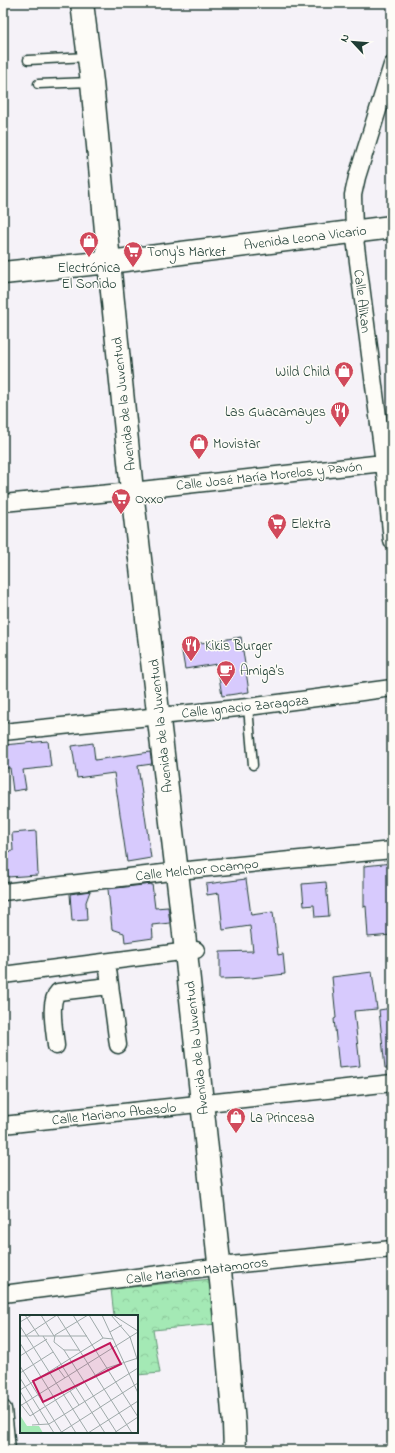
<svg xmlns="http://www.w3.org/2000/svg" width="395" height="1453" font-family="'Indie Flower',sans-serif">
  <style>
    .park { fill: url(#park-crowns); stroke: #629374 }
    .building { fill: #d7cafd; stroke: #1f3d34 }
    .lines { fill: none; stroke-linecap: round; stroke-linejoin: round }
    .lane-casing { stroke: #1f3d34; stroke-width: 11 }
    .street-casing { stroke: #1f3d34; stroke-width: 19 }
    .secondary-casing { stroke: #1f3d34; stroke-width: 25 }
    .lane { stroke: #fdfcf7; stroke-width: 8 }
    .street { stroke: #fdfcf7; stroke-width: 16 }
    .secondary { stroke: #fdfcf7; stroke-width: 22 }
    .labels { text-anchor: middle; stroke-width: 3; stroke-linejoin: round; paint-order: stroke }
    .street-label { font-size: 14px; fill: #1f3d34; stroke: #fdfcf7 }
    .poi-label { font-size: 14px; fill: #1f3d34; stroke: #fdfcf7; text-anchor: start }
    .inset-road { fill: none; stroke: #9faaaa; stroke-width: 1 }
    .view { fill: #c2185b; fill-opacity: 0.15; stroke: #c2185b; stroke-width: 2 }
    .inset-edge { fill: none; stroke: #1f3d34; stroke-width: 2 }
  </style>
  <defs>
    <pattern id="park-crowns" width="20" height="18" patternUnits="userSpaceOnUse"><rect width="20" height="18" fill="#a4e9b5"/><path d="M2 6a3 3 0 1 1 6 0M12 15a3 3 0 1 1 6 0" fill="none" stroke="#8dc99c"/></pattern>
  </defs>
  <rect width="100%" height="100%" fill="#f5f2f8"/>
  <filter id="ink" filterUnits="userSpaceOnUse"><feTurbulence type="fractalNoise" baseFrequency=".025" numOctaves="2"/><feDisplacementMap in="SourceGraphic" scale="8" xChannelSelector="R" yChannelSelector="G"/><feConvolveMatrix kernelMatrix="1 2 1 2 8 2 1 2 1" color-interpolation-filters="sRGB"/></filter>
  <g filter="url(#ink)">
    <!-- park -->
    <path class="park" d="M211,1279L217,1324L153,1330L160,1373L137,1375V1316H114L111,1289Z"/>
    <!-- building -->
    <path class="building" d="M241,637L249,692L222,696L217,664L185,669L181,646Z
      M48,741L51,767L23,770L26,789L13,791L10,768H3V745Z
      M93,743L95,760L150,752L152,764L138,766L151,858L127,862L114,773L77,778L72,746Z
      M36,831L38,875L8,877L6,852L13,851L12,833Z
      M392,863V935L368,937L366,906L364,907V866Z
      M246,879L251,915L273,912L278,955L283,954L285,974L251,978L220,979V952L253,951L250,926L223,930L219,893L207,895L206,884Z
      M326,882L329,916L315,917L314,905L304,906L302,884Z
      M152,884L155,908L168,907L170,923L152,925L153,938L125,942L124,933L112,929L108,889Z
      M90,891L86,902L87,920L72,921L70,894Z
      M372,972L377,1009L354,1011L360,1066L339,1068L334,1019L336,1018L332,977Z
      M392,1008V1068H385L379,1010Z"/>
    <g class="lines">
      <!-- lane casing -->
      <g class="lane-casing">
        <path id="lane" d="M28,60L88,57
          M38,84L91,82
          M248,707L253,765"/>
      </g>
      <!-- street casing -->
      <g class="street-casing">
        <path id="street" d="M392,65L357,177L353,195L354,231L384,463L392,541
          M3,503L132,491L392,462
          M3,732L248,707L392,688
          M3,892L188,870L392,850
          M107,962L118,1045
          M3,975L196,950
          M56,1046C55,1032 48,1002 58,992L109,986
          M3,1125L392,1083
          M3,1294L230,1265L392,1249
          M3,1409L7,1450"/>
      </g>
      <!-- secondary casing -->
      <g class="secondary-casing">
        <path id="secondary" d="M82,3L92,82L109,262L132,491L183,924L224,1309L234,1424L235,1450
          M3,273L109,262L392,227"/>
      </g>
      <!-- lane -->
      <use href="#lane" class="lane"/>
      <!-- street -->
      <use href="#street" class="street"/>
      <!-- secondary -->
      <use href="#secondary" class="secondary"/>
    </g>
  </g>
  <!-- icons -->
  <defs>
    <g id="shop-pin" transform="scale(1)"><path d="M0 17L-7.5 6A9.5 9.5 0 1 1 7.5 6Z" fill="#d1495b" stroke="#fdfcf7"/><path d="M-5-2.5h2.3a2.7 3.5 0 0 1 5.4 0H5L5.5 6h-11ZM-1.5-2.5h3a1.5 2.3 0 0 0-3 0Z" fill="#fff"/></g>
    <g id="supermarket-pin" transform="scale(1)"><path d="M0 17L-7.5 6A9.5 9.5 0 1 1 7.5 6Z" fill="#d1495b" stroke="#fdfcf7"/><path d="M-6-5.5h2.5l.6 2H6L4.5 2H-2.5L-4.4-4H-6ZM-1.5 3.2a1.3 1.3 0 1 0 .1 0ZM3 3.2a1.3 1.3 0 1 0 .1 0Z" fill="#fff"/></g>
    <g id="restaurant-pin" transform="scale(1)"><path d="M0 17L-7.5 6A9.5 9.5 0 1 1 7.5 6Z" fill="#d1495b" stroke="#fdfcf7"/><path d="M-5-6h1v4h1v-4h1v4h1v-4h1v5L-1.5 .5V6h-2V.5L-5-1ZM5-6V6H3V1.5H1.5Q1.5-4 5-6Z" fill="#fff"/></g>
    <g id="cafe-pin" transform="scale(1)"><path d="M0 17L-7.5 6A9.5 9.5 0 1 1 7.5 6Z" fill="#d1495b" stroke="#fdfcf7"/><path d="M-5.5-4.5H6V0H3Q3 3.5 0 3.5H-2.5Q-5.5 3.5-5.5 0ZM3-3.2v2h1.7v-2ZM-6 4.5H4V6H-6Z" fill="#fff"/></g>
  </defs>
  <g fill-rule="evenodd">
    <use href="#shop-pin" x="89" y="241"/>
    <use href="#supermarket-pin" x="133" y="251"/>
    <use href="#shop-pin" x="344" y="371"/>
    <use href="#restaurant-pin" x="340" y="411"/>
    <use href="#shop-pin" x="199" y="443"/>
    <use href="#supermarket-pin" x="121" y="498"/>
    <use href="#supermarket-pin" x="277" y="523"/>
    <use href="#restaurant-pin" x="191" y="645"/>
    <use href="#cafe-pin" x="226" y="670"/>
    <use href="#shop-pin" x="236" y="1117"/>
  </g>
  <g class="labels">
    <!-- street labels -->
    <g class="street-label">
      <text transform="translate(305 237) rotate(-7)" y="5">Avenida Leona Vicario</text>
      <text transform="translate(363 301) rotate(83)" y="5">Calle Alikan</text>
      <text transform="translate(123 404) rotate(-96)" y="5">Avenida de la Juventud</text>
      <text transform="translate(269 475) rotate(-6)" y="5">Calle José María Morelos y Pavón</text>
      <text transform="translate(245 706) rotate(-6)" y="5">Calle Ignacio Zaragoza</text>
      <text transform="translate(160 726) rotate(-96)" y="5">Avenida de la Juventud</text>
      <text transform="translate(197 869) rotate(-6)" y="5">Calle Melchor Ocampo</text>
      <text transform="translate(196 1048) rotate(-96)" y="5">Avenida de la Juventud</text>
      <text transform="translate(114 1113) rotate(-6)" y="5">Calle Mariano Abasolo</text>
      <text transform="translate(197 1270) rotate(-7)" y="5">Calle Mariano Matamoros</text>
    </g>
    <!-- poi labels -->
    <g class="poi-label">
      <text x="147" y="256">Tony's Market</text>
      <text x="89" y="272" text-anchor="middle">Electrónica<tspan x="89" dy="16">El Sonido</tspan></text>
      <text x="330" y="376" text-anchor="end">Wild Child</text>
      <text x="326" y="416" text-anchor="end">Las Guacamayes</text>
      <text x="213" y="448">Movistar</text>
      <text x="135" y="503">Oxxo</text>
      <text x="291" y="528">Elektra</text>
      <text x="205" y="650">Kikis Burger</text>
      <text x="240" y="675">Amiga's</text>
      <text x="250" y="1122">La Princesa</text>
    </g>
  </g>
  <!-- overview -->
  <g transform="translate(20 1315)">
    <rect width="118" height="118" fill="#f5f2f8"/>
    <path d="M0,100L7,111H19L23,118H0Z" fill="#a4e9b5"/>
    <path class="inset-road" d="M5,0L19,21M21,0L34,21M53,0L118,102M68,0L35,20L34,27L44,35L97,118M69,0L83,23M82,0L118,78M91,0L110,22L118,47M93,0L118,16M0,7L12,0M0,11L68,118M90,17L102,10M0,21H67M5,21L37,0L112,118M23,21L85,118M0,28L56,118M44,35H59M0,41L27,24M0,51L42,118M37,52L45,63M0,58L33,37M0,63L34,118M0,75L83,23L93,24M0,76L19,109M50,76L59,90M0,88L10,101L87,53L118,43M0,91L118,17M12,110L29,109L118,53M40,118L118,68M68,118L118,86M94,118L118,102"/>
    <path class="view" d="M90,28L101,49L23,87L13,66Z"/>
    <rect width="118" height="118" class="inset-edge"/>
  </g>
  <!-- margin -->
  <rect width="395" height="1453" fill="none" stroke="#fdfcf7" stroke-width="16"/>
  <rect x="8" y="8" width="379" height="1437" fill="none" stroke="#1f3d34" stroke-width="1.5" filter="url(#ink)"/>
  <!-- north arrow -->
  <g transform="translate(353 42) rotate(296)" stroke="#fdfcf7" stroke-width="3" paint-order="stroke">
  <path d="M0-3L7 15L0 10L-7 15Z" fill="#1f3d34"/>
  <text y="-6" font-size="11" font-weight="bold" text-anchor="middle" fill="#1f3d34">N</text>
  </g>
</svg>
